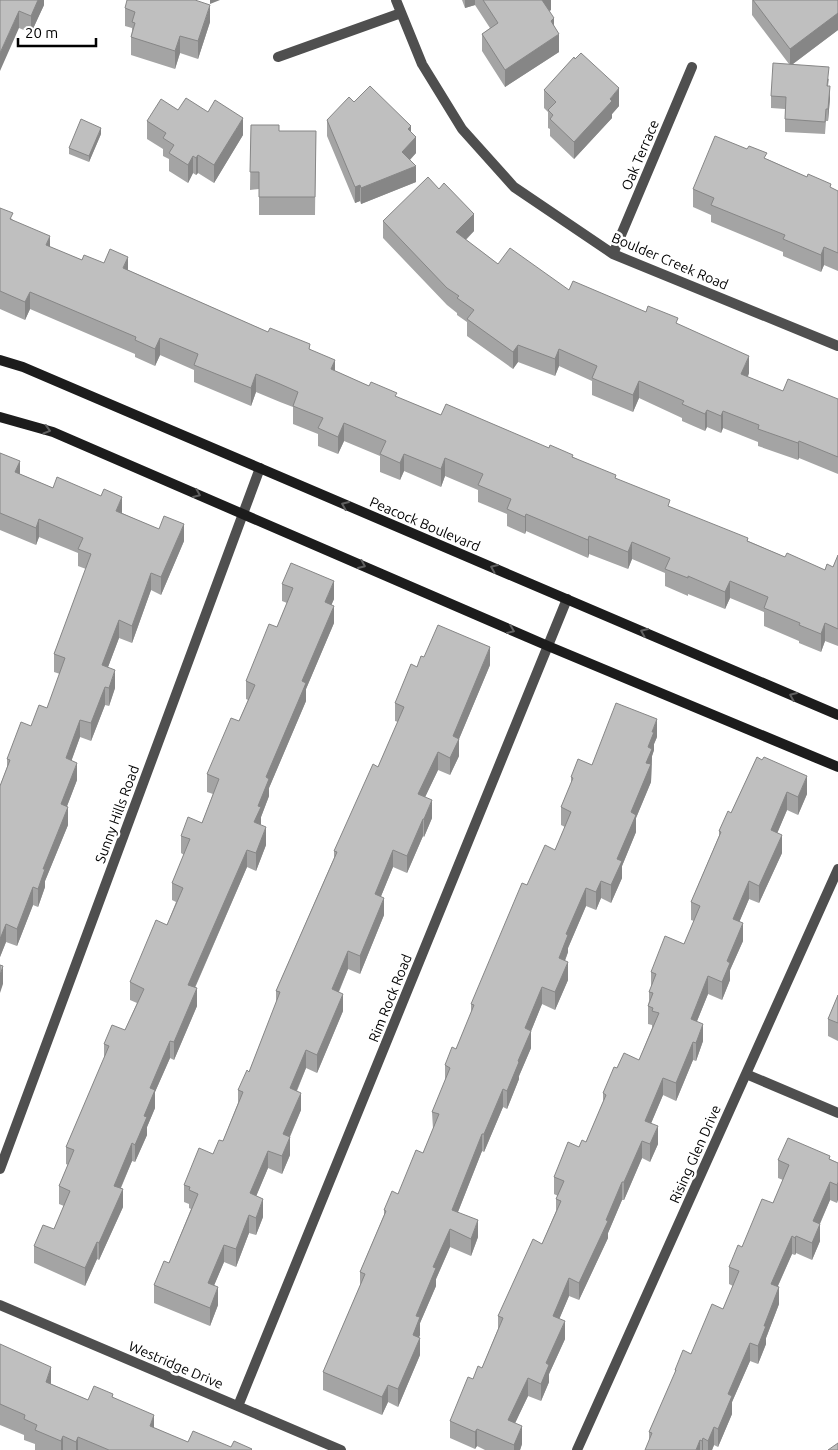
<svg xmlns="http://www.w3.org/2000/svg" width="838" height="1450" font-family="Ubuntu,sans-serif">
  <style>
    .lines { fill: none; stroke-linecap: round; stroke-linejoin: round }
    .street { stroke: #4f4f4f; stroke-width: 10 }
    .secondary { stroke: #1c1c1c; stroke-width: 10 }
    .wall { fill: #a4a4a4 }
    .shaded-wall { fill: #868686 }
    .building { fill: #bfbfbf; stroke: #868686 }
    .oneway { stroke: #606060 }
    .labels { text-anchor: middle; stroke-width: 5; stroke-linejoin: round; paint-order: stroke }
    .street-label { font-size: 14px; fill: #000; stroke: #fff }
  </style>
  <rect width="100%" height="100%" fill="#fff"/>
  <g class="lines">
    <!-- street -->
    <path class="street" d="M396,0L422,64L462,129L514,187L613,254L838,346
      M278,57L401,13
      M613,254L692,67
      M746,1074L838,1113
      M0,1169L260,468
      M0,1305L341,1450
      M238,1406L567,599
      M577,1450L838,869"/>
    <!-- secondary -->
    <path class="secondary" d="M0,360L23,367L838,715
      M0,417L53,432L548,646L838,767"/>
  </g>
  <!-- wall -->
  <path class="wall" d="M0,0H44V5L31,33L19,28Z
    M462,0H551V10L549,11L554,26L559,52L505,87L482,51V34L490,28L475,5L465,8Z
    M752,0H838V30L793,64L829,79L828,86L830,98L828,121H826L825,134L785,132V109L771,108V96L789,64L752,15Z
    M125,8L210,22L198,59L180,53L175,69L131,55V37L132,31V28L125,26Z
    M544,90L619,106L612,114V118L574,159L550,136V129L548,128V112L544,108Z
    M354,102L411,132L416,153L410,160L416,182L361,204L360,201L355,203L327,136V120Z
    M178,110L243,135L214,183L198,173L196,175L193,173L188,183L169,171V159L163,156V149L147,139V121Z
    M251,125L279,131H316L315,215H259V189L250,190Z
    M101,134L89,162L69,154V148Z
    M767,159L838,191V271L824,265L821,272L783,256V252L711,222V215L693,207V189Z
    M439,189L474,231L466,240L498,264L569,290L646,312L678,324L749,373L748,377L783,391L838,399V474L799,458L798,460L758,446V442L723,428L721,433L707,427L705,431L682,421V418L639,398L633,412L592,395V381L559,366L555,376L518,362L513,369L467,336V322L457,315V313L447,305L383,238V221Z
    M0,208L13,220L50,247L82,260L104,263L128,270L268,332L310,349L335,371L369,386L441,415L549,448L573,457L670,507L785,557L825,570L833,567L838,555V646L825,641L821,652L799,643V641L764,626V612L730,598L725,609L688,594V596L665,586V573L632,559L628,569L589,554L588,558L526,531L525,534L507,526V514L478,502V490L445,476L441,487L404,471L400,480L380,472V456L344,441L338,454L318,446V434L293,424V407L280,402L256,392L251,406L194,382V370L160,355L155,366L135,357V354L30,309L25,320L0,309Z
    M0,453L20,474L53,488L122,513L184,541L161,595L151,590L132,643L119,638L108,667L115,688L109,706L105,705L91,741L80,737L71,761L77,780L67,806L68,825L45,881V887L38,907L33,905L17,946L6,942L0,957V786L7,767V759L31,726L47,708L60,674L54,672V654L86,569L78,566V553L39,537L36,545L0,530Z
    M282,584L334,599L331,605L334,623L306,689V701L269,788V796L261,817V825L266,845L256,871L247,867L195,988L197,1006L174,1060L170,1058L155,1092V1108L147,1127V1135L135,1162L132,1161L121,1188L123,1207L99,1260L97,1259L85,1286L34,1263V1246L54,1229L64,1206L59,1204V1186L68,1165L66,1164V1147L104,1059V1044L125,1030L137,1003L130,1000V982L167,925L176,902L172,900V883L184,855L181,853V836L202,823L213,794L207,792V774L239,721L248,700L246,699V681L277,627L287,603L282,601Z
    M424,657L490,665L459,739V756L450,775L438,770L425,797L432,818L424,837L423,836L407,873L393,867L381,896L384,915L360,974L348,969L339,992L343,1011L317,1073L306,1068L297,1091L301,1110L290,1137V1155L282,1174L268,1168L256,1196L263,1217L256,1235L249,1233L236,1267L224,1262L214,1285L218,1305L210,1326L154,1303V1285L169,1263L191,1209L189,1208V1204L184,1202V1185L213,1154L223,1141L238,1103V1090L249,1072L276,1003V991L334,858V851L378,767L398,722L395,721V703L417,667Z
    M657,737L654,744V750L652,756L651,782L636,818V832L622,866V878L611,903L601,898L596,910L586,906L568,948V952L565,961L568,980L555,1010L542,1004L531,1031V1048L519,1076V1079L507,1109L503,1107L484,1152L482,1151L458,1212L478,1237L471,1256L450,1247L436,1279V1286L420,1323V1335L419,1337L420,1355L398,1407L388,1402L382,1415L323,1390V1372L360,1286V1272L384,1215V1210L398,1194L423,1153L433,1129L432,1112L445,1082V1065L456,1049L471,1014V1004L527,885L555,850L565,827L561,825V807L571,784V777L592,765Z
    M757,757L807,794L798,815L787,810L777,833L782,853L759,903L749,899L739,922L743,941L730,970V980L722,1000L708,994L697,1021L703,1041L696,1061L693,1060L676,1101L663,1095L651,1123L658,1144L650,1162L642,1158L624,1200H622L608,1233V1238L579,1300L569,1296L559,1319L565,1339L549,1374V1382L541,1401L528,1396L515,1423L522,1444L520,1450H485L477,1446L475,1449L450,1438V1421L473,1379L482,1368L498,1329V1316L542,1244L556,1211V1199L558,1196L554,1194V1177L579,1147L586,1142L603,1102V1093L617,1068L639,1060L652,1028V1025L648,1024V1006L649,1001V992L651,989V972L684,944L694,921L691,920V902L719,836V831L731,813Z
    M838,995V1041L828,1036V1019Z
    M830,1159L838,1163L837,1203L830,1200L820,1224V1241L812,1260L796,1253L795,1255L792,1254L778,1286L779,1304L766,1338V1344L758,1364L750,1361L732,1402V1414L718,1447L714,1445L712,1450H645L649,1442V1432L675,1374V1370L691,1354L723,1309L733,1286L729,1284V1267L742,1247L773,1203L783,1180L778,1178V1160Z
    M0,1345L51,1384L88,1400L113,1398L154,1428L188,1442L252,1450H35V1444L24,1440V1435L0,1425Z"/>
  <!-- shaded-wall -->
  <path class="shaded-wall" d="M38,0H44V5L31,33V16Z
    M210,0H220L210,4Z
    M465,0H475V5L465,8Z
    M541,0H551V10L541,16Z
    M210,5V22L198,59V41Z
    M19,11V28L0,71V53Z
    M838,13V30L790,66V49Z
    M554,18V36L551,21Z
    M559,34V52L505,87V70Z
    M180,36V53L175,69V51Z
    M830,86V98L828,121V109Z
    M619,88V106L612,114V118L574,159V142L610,99Z
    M243,118V135L214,183V165Z
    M411,126V142L416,137V153L402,168V152L408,129Z
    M101,128V134L89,162V156Z
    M198,155V173L196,175V158Z
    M193,156V173L188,183V165Z
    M416,166V182L361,204V188Z
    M360,185V201L355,203V187Z
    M474,214V231L456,249V232Z
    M50,236V253L46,245Z
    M824,247V265L821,272V255Z
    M128,257V274L123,268Z
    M30,292V309L25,320V302Z
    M160,338V355L155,366V349Z
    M518,345V362L513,369V352Z
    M559,349V366L555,376V359Z
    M749,356V373L741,391V374Z
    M335,360V377L331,369Z
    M256,374V392L251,406V388Z
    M639,381V398L633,412V395Z
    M707,410V427L705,431V414Z
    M723,411V428L721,433V416Z
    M344,423V441L338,454V437Z
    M799,441V458L798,460V443Z
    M404,454V471L400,480V463Z
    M445,458V476L441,487V469Z
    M20,461V479L15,472Z
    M122,497V515L116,511Z
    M526,514V531L525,534V517Z
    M39,519V537L36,545V528Z
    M184,524V541L161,595V577Z
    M589,536V554L588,558V540Z
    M632,542V559L628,569V552Z
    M151,573V590L132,643V626Z
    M334,581V599L325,620V602Z
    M730,581V598L725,609V592Z
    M334,606V623L306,689V701L269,788V796L261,817V825L254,822L266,777L302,681Z
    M119,620V638L102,683V665Z
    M825,623V641L821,652V634Z
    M490,647V665L459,739V756L450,775V758L453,736Z
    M115,670V688L109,706V688Z
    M105,687V705L91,741V723Z
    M657,719V737L654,744V750L652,756L651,782L636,818V832L622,866V878L611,903V885L617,859L646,763L648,747L652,732Z
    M80,720V737L66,776V758Z
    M438,752V770L418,812V794Z
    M77,763V780L61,822V804Z
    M807,776V794L798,815V797Z
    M787,792V810L771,848V830Z
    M432,800V818L424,837V819Z
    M68,807V825L45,881V887L38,907V889L43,869Z
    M423,819V836L407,873V856Z
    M266,827V845L256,871V853Z
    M782,835V853L759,903V886Z
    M247,850V867L188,1003V985Z
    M393,850V867L375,911V894Z
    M601,881V898L596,910V892Z
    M749,881V899L733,937V919Z
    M33,887V905L17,946V929Z
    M586,888V906L568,948V952L559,976V958L566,934Z
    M384,898V915L360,974V956Z
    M743,923V941L730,970V980L722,1000V982L727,961Z
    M6,924V942L0,957V939Z
    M348,951V969L332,1007V989Z
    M568,962V980L555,1010V992Z
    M3,966V984L0,993V975Z
    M708,976V994L691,1036V1019Z
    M542,987V1004L525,1046V1028Z
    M197,988V1006L174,1060V1042Z
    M343,994V1011L317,1073V1055Z
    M703,1024V1041L696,1061V1043Z
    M531,1031V1048L519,1076V1079L507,1109V1091L518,1061Z
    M170,1041V1058L155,1092V1108L147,1127V1135L135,1162V1145L144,1116L150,1088Z
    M693,1042V1060L676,1101V1083Z
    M306,1050V1068L290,1106V1088Z
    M663,1078V1095L645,1138V1121Z
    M503,1089V1107L484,1152V1134Z
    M301,1093V1110L283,1152V1134Z
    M658,1126V1144L650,1162V1144Z
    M482,1134V1151L452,1227V1210Z
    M290,1137V1155L282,1174V1156Z
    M642,1141V1158L624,1200V1182Z
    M132,1143V1161L114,1203V1186Z
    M268,1151V1168L250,1211V1193Z
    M622,1182V1200L608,1233V1238L579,1300V1283Z
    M830,1182V1200L813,1239V1221Z
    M838,1182V1200L837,1203V1185Z
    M123,1189V1207L99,1260V1243Z
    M263,1199V1217L256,1235V1218Z
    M249,1215V1233L236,1267V1249Z
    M478,1220V1237L471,1256V1239Z
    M820,1224V1241L812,1260V1243Z
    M450,1229V1247L436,1279V1286L420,1323V1335L413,1352V1335L416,1316L433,1267Z
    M792,1236V1254L771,1301V1284Z
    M796,1236V1253L795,1255V1238Z
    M97,1242V1259L85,1286V1268Z
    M224,1245V1262L208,1300V1283Z
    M569,1278V1296L553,1334V1316Z
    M218,1287V1305L210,1326V1308Z
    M779,1287V1304L766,1338V1344L758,1364V1346L764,1326Z
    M565,1321V1339L549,1374V1382L541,1401V1384L546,1363Z
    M420,1338V1355L398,1407V1389Z
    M750,1343V1361L732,1402V1414L718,1447V1429L728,1394Z
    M51,1367V1388L46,1382Z
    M528,1378V1396L508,1438V1420Z
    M388,1385V1402L382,1415V1397Z
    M154,1415V1435L150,1426Z
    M522,1426V1444L520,1450H514V1445Z
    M714,1427V1445L712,1450H708V1441Z
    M477,1429V1446L475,1449V1432Z
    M63,1436V1450H61V1441Z
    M78,1437V1450H76V1442Z
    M703,1438V1450H702V1441Z
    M700,1440V1450H696Z"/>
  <!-- building -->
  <path class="building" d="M0,0H38L31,16L19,11L0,53Z
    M127,0H195L210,5L198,41L180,36L175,51L131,37L135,23L132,22L135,12L125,8Z
    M483,0H542L554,18L551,21L559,34L505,70L482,34L498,23Z
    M753,0H838V13L790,49Z
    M581,53L619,88L610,99L612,101L574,142L550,119L553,115L548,110L556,102L544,90L574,57L575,59Z
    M773,63L829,67L827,86H830L828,109H826L825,122L785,119L786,97L771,96Z
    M370,86L411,126L408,129L416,137L402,152L416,166L361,188L360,185L355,187L327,120L349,97L354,102Z
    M186,98L208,112L215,100L243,118L214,165L198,155L196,158L193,156L188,165L169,153L174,145L163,138L166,133L147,121L161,99L178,110Z
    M81,119L101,128L89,156L69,148Z
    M251,125H279V131H316L315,197H259V172H250Z
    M715,136L747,149L749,146L767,153L764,158L807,177L808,174L831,184L830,187L838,191V253L824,247L821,255L783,239L785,235L711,205L714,198L693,189Z
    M428,177L439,189L444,183L474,214L456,232L498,264L510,248L569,290L573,281L646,312L648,306L678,318L676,323L749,356L741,374L783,391L788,379L838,399V457L799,441L798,443L758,429L759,425L723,411L721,416L707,410L705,414L682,404L684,401L639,381L633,395L592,378L597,366L559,349L555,359L518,345L513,352L467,319L474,310L457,298L459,296L447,288L383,221Z
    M0,208L13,213L10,219L50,236L46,245L82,260L84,255L104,263L110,249L128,257L123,268L268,332L270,328L310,344L309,349L335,360L331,369L369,386L371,382L397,393L395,396L441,415L446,404L549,448L550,445L573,455L572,457L616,475L615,478L670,500L668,506L748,538L747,541L785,557L787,553L825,570L827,564L833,567L838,555V629L825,623L821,634L799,625L800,623L764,608L768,597L730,581L725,592L688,576V578L665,569L670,558L632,542L628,552L589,536L588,540L526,514L525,517L507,509L511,499L478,485L483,474L445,458L441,469L404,454L400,463L380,454L386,441L344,423L338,437L318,428L323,418L293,406L298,392L280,384L256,374L251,388L194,365L198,354L160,338L155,349L135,340L136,337L30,292L25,302L0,291Z
    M0,453L20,461L15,472L53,488L57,477L101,496L104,489L122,497L116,511L159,529L164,516L184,524L161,577L151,573L132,626L119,620L102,665L115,670L109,688L105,687L91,723L80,720L66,758L77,763L61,804L68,807L43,869H45L38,889L33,887L17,929L6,924L0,939V786L10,760L7,759L21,722L31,726L39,705L47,708L65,658L54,654L91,554L78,549L83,538L39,519L36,528L0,513Z
    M291,563L334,581L325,602L334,606L302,681L306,683L266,777L269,779L258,806L261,807L254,822L266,827L256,853L247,850L188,985L197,988L174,1042L170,1041L150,1088L155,1090L144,1116L147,1117L135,1145L132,1143L114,1186L123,1189L99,1243L97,1242L85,1268L34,1246L43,1225L54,1229L70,1191L59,1186L74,1150L66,1147L109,1046L104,1044L112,1025L125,1030L144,989L130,982L156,920L167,925L183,888L172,883L190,839L181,836L188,817L202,823L219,779L207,774L231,718L239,721L255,685L246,681L263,639L269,624L277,627L293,588L282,584Z
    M438,625L490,647L453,736L459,739L450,758L438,752L418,794L432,800L424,819H423L407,856L393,850L375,894L384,898L360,956L348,951L332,989L343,994L317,1055L306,1050L290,1088L301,1093L283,1134L290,1137L282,1156L268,1151L250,1193L263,1199L256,1218L249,1215L236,1249L224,1245L208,1283L218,1287L210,1308L154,1285L164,1261L169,1263L198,1194L189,1190L190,1187L184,1185L199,1148L213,1154L219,1140L223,1141L243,1092L238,1090L247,1070L249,1072L280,992L276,991L337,852L334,851L373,764L378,767L404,707L395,703L411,664L417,667L421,656L424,657Z
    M616,703L657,719L652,732H654L648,747L652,749L646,763L651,764L631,812L636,815L617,859L622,861L611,885L601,881L596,892L586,888L566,934L568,935L559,958L568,962L555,992L542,987L525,1028L531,1031L518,1061L519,1062L507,1091L503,1089L484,1134H482L452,1210L478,1220L471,1239L450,1229L433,1267L436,1268L416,1316L420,1317L413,1335L420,1338L398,1389L388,1385L382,1397L323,1372L365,1274L360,1272L386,1211L384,1210L392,1191L398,1194L416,1150L423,1153L439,1114L432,1112L450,1068L445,1065L452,1047L456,1049L474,1005L471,1004L522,883L527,885L545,845L555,850L571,812L561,807L573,778L571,777L578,759L592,765Z
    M757,757L762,760L764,757L807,776L798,797L787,792L771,830L782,835L759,886L749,881L733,919L743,923L727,961L730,963L722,982L708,976L691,1019L703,1024L696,1043L693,1042L676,1083L663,1078L645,1121L658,1126L650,1144L642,1141L624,1182H622L606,1220L608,1221L579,1283L569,1278L553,1316L565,1321L546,1363L549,1365L541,1384L528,1378L508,1420L522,1426L514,1445L477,1429L475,1432L450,1421L468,1377L473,1379L478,1366L482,1368L503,1318L498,1316L533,1239L542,1244L561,1201L556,1199L564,1181L554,1177L568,1142L579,1147L582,1140L586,1142L606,1095L603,1093L614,1067L617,1068L624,1053L639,1060L659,1013L652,1011L653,1008L648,1006L653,993L649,992L656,974L651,972L665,936L684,944L700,906L691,902L721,832L719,831L728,811L731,813Z
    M0,965L3,966L0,975Z
    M838,995V1023L828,1019Z
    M788,1138L830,1156L829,1159L838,1163V1182L837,1185L830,1182L813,1221L820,1224L812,1243L796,1236L795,1238L792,1236L771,1284L779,1287L764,1326H766L758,1346L750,1343L728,1394L732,1396L718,1429L714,1427L708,1441L703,1438L702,1441L700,1440L696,1450H645L652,1433L649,1432L676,1370H675L683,1350L691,1354L712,1304L723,1309L739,1271L729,1267L738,1245L742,1247L762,1199L773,1203L789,1165L778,1160Z
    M0,1344L51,1367L46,1382L88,1400L94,1386L113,1394L112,1397L154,1415L150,1426L188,1442L193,1431L231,1447L234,1441L252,1449L251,1450H109L78,1437L76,1442L63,1436L61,1441L35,1430L37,1425L24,1419L25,1415L0,1404Z
    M838,1443V1450H828Z"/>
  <!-- one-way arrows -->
  <defs><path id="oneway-chevron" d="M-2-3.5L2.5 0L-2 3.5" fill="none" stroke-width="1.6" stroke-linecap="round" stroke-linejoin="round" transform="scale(1.25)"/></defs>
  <g class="oneway">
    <use href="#oneway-chevron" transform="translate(47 430) rotate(17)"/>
    <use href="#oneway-chevron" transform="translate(197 494) rotate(23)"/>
    <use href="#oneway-chevron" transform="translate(345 505) rotate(-157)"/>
    <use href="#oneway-chevron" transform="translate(362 565) rotate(23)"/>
    <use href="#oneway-chevron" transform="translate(494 568) rotate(-157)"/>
    <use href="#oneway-chevron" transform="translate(511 630) rotate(23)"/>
    <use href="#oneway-chevron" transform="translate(644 632) rotate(-157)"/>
    <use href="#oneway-chevron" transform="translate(793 696) rotate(-157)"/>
  </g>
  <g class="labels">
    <!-- street labels -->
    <g class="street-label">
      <text transform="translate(640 155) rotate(-67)" y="5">Oak Terrace</text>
      <text transform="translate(670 261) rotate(23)" y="5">Boulder Creek Road</text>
      <text transform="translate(425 524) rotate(23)" y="5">Peacock Boulevard</text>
      <text transform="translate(117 814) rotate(-70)" y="5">Sunny Hills Road</text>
      <text transform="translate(390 998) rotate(-68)" y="5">Rim Rock Road</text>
      <text transform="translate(695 1154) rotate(-66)" y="5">Rising Glen Drive</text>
      <text transform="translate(176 1365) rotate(23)" y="5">Westridge Drive</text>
    </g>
  </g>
  <!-- scale -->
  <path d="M18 38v8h78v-8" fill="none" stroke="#000000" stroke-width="2.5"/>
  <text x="25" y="38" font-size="15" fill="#000000" stroke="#ffffff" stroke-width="4" paint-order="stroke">20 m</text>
</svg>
